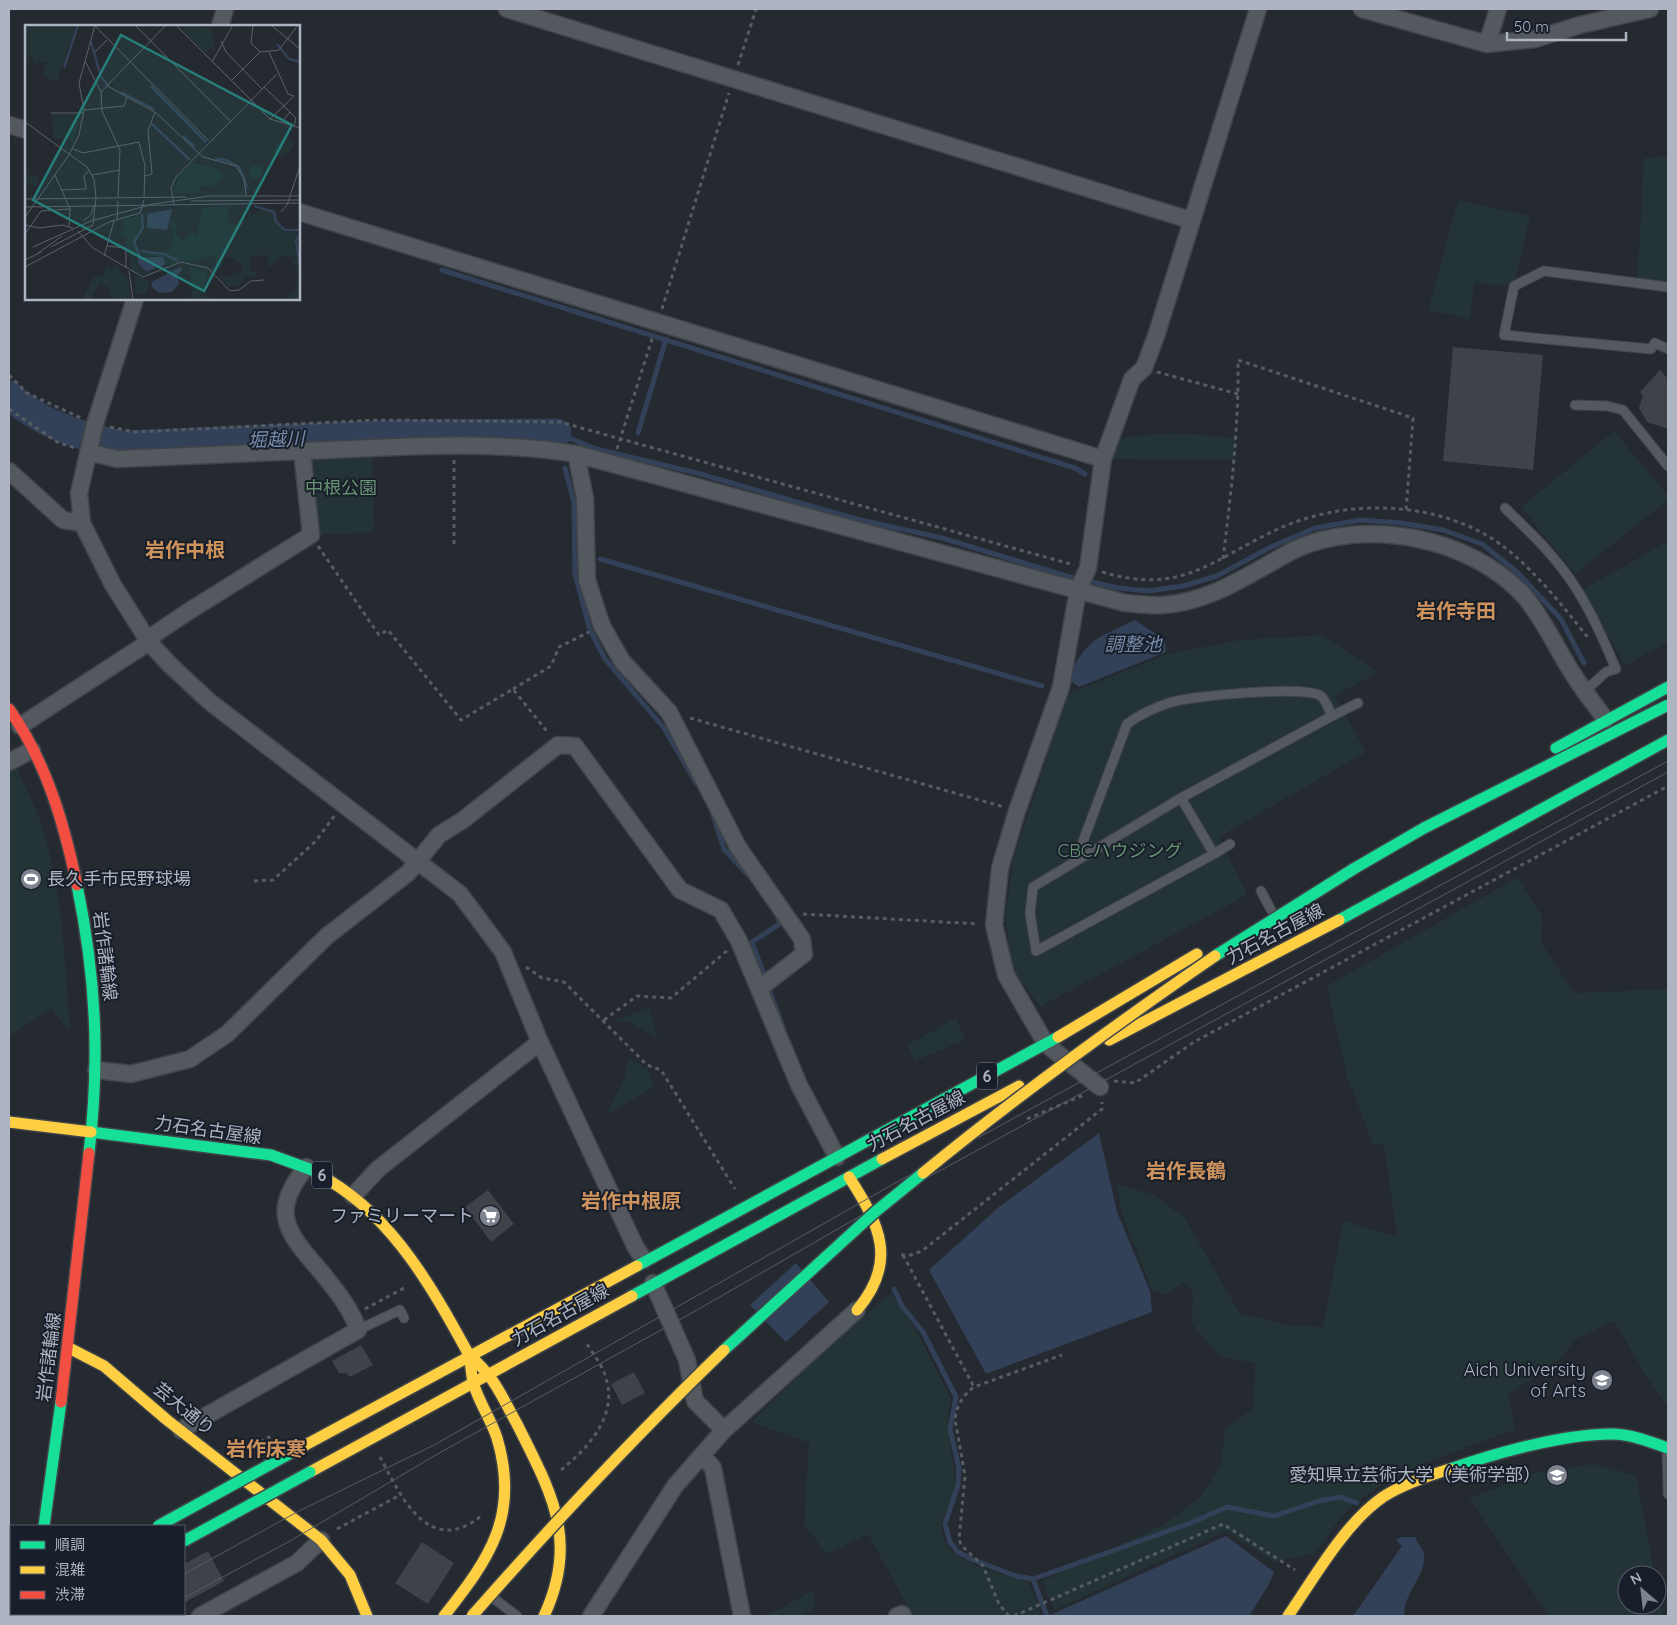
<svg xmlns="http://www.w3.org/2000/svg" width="1677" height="1625" font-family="Quicksand,'Noto Sans JP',sans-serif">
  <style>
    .green { fill: #233336 }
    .water { fill: #334158 }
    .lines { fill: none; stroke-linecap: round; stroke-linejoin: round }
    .stream { stroke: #334158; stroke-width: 5 }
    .river { stroke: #334158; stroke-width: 29 }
    .building { fill: #3f4349 }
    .lane-casing { stroke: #404449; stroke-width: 11 }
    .street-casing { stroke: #404449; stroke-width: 19 }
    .fast-casing { stroke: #404449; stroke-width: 14 }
    .slow-casing { stroke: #404449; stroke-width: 14 }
    .jam-casing { stroke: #404449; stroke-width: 14 }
    .path { stroke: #575c63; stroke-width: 3; stroke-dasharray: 4 4; stroke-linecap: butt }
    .lane { stroke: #54585f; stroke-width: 9 }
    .street { stroke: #54585f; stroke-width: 16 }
    .fast { stroke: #16e098; stroke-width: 11 }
    .slow { stroke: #ffcf43; stroke-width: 11 }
    .jam { stroke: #f24e42; stroke-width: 11 }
    .tram { stroke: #585b62; stroke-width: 1 }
    .fast-bridge-casing { stroke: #42464d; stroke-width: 14; stroke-linecap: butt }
    .slow-bridge-casing { stroke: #42464d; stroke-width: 14; stroke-linecap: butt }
    .fast-bridge { stroke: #16e098; stroke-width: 11 }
    .slow-bridge { stroke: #ffcf43; stroke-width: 11 }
    .labels { text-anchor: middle; stroke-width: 4; stroke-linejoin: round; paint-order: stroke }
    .shield { fill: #191f2a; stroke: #818895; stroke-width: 1 }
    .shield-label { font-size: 16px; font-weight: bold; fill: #adb5c3 }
    .park-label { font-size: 18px; fill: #669272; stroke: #191f2a }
    .poi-label { font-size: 18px; fill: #adb5c3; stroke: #191f2a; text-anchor: end }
    .street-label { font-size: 18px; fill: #adb5c3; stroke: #191f2a }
    .water-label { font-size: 19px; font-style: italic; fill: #768aaa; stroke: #191f2a }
    .quarter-label { font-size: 20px; font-weight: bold; fill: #ce935d; stroke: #191f2a }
    .inset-river { fill: none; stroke: #334158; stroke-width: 2.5 }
    .inset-road { fill: none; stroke: #5b616b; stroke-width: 1 }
    .view { fill: #277f7b; fill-opacity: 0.15; stroke: #277f7b; stroke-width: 2.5 }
    .inset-edge { fill: none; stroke: #adb5c3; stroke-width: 2.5 }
  </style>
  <rect width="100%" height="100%" fill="#252930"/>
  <!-- green -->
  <path class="green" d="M1668,156V287L1637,283L1644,158Z
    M1458,200L1530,216L1514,286L1474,283L1470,319L1428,310Z
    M1614,431L1668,496V500L1575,574L1521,507Z
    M1174,433L1236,438L1235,460L1103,459L1111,438Z
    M372,453L374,532L315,535L305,455Z
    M1668,541V642L1625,666L1582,590Z
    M1323,635L1378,672L1335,696L1366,752L1219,837L1247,895L1040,1007L1012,968L1005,916L1014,856L1068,694L1167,654L1240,640Z
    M16,767C25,786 34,804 41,823C63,888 65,961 70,1028L64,1025L51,1009L9,1036V771Z
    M1518,877L1542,916L1541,942L1574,993L1668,989V1407L1644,1373L1614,1321L1576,1339L1555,1365L1508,1394L1515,1429C1459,1452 1393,1468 1348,1510C1336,1522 1326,1539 1316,1553L1274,1562L1226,1531L1054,1610L1042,1581L1165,1524L1201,1496L1221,1465L1225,1429L1254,1408L1255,1363L1220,1357L1192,1324L1193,1292L1183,1282L1167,1295L1152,1291L1121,1211L1117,1184L1155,1195L1185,1218L1240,1314L1294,1326L1323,1327L1343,1221L1397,1236L1384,1145L1373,1144L1347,1077L1327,986Z
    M649,1007L658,1039L629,1022H612Z
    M956,1018L965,1040L915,1061L907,1045Z
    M628,1057L647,1069L654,1087L606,1115L624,1079Z
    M891,1293L919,1335L951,1399C943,1429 955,1456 955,1486C955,1500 942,1512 942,1526C941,1564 1001,1573 1028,1582L1041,1612L1037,1616H913L868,1534L827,1554L804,1525L809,1443L751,1422L821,1353Z
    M1593,1464L1636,1475L1655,1575H1627V1605H1657V1586L1663,1616H1549L1469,1498L1537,1472Z
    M812,1591L816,1606L802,1616H766Z"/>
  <!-- water -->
  <path class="water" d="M1135,620L1165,640L1166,652L1079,687L1068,679C1085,639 1098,638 1135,620Z
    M1099,1133L1117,1212L1150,1291L1152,1312L986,1374L929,1270L999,1207Z
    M796,1263L829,1302L786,1342L750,1305Z
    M1226,1536L1274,1572L1268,1586L1249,1616H1048Z
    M1402,1537H1415C1417,1542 1421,1547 1423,1551C1430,1573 1401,1594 1405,1616H1353L1402,1546L1396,1540Z"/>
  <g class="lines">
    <!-- stream -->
    <path class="stream" d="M442,270L1075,468L1085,474
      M557,433L596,449L697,473L856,519L942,538L1070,577L1118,588L1148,591L1183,586L1217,576L1271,547L1315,528L1361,520L1401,523L1443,530L1482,544L1517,572L1561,619L1584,663
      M638,433L666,339
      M565,468L574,503L575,574L590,630L605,659L664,728L696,783
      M600,559L1042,686
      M712,812L724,849L746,873
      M778,919L781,923L752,942L783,1027
      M894,1289L902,1306L923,1332L956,1397L950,1429L959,1468L958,1485L945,1524L950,1542L958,1552L971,1559L1016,1576L1033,1579L1047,1616
      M1033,1579L1191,1523L1227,1507L1274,1516L1319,1501L1340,1497L1357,1503"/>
    <!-- river -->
    <path class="river" d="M9,395C40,424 80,436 121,445L401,434L557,433"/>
  </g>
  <!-- building -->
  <path class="building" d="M1453,347L1543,355L1533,470L1443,461Z
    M1660,370L1668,379V429L1647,422L1639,408L1643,396L1640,392Z
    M488,1190L514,1224L491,1242L465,1207Z
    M361,1345L373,1365L350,1377L347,1373H339L332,1361Z
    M634,1372L645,1393L622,1405L611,1384Z
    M422,1542L454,1563L428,1604L395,1583Z
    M208,1551L224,1581L184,1603V1564Z"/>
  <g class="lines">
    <!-- lane casing -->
    <g class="lane-casing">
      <path id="lane" d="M1668,287L1544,271L1514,286L1504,335L1651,349L1655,343L1668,349
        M1575,405L1607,406L1623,410L1668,466
        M1505,508C1520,523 1537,538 1551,555C1581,588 1599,629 1616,669L1606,672L1585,691
        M1332,716L1358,703
        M1214,854L1230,844
        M1076,860L1127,724C1140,714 1156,707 1172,702C1192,696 1306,685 1321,696C1326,700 1329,710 1332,716L1181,798L1033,887L1030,913L1036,951L1214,854L1181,798
        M1261,891L1271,910
        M358,1330L400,1310L404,1318
        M1667,1448L1668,1494
        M493,1598L517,1616"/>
    </g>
    <!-- street casing -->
    <g class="street-casing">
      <path id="street" d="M507,9L1190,220
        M1362,9L1487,44L1535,39L1580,25L1650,9
        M220,26L225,9
        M1487,44L1498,9
        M9,125L26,130
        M299,212L1103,459
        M135,299L95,424L79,493L82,523L113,585L149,642L170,665L210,702L460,894L503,952L540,1042L635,1246L644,1260
        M302,451C392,448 486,439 576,454L1125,603C1137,604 1151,606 1163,605C1212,602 1252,572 1294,550C1365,516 1473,538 1525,597C1545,621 1556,648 1573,674C1583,690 1595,705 1606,720
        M576,454L585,498L587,580L602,626L622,661L669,712L738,847L802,939L804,954L761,987
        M9,471L63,520L82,523
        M20,726L149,642L155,634L186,613L311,535L302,451L117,459L88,452
        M9,762L32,750
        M96,1070L131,1074L190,1059L227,1034L327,936L408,873L439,835L463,820L558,745L575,746L680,890L721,910L739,941L799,1085L837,1157
        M1100,1087L1046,1044L1006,975L994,925L1000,868L1017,811L1061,687L1078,590L1088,568L1103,459L1132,379L1144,368L1156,336L1258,9
        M353,1196L378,1169L540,1042
        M653,1283L687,1360L695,1401L724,1430
        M181,1430L358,1330C352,1311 339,1294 326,1278C311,1258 281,1233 286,1205C289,1190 297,1179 306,1167
        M702,1455L713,1468L742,1616
        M200,1616L297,1563L321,1540
        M591,1616L675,1486L702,1455L724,1430L857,1310
        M897,1616L902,1614L903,1616"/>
    </g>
    <!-- fast casing -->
    <g class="fast-casing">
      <path id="fast" d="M1556,748L1668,687
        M77,885C96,977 100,1059 89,1153
        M1339,920L1668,740
        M91,1132L271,1155L312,1170L330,1181
        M637,1266L1058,1037
        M632,1296L882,1159
        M1450,1469C1496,1453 1563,1434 1612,1434C1631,1434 1650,1442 1668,1448
        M44,1526L61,1402
        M9,1608L11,1607
        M45,1616L50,1614"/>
    </g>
    <!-- slow casing -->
    <g class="slow-casing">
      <path id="slow" d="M1058,1037L1197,954
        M1109,1040L1339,920
        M9,1122L91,1132
        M882,1159L1019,1086
        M849,1177C880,1225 898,1262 857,1310
        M330,1181C395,1220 434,1291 469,1355
        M69,1348L104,1366L167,1420L321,1540L350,1575L367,1616
        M469,1355C495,1377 502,1397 518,1426C552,1494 579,1541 544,1616
        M298,1449L637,1266
        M310,1472L632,1296
        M31,1616L32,1614
        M444,1616C490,1558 520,1515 497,1438C491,1419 478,1401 473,1382C471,1373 471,1364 469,1355
        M1288,1616C1314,1578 1345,1523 1383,1497C1403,1484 1427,1476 1450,1469"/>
    </g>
    <!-- jam casing -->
    <g class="jam-casing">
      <path id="jam" d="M9,709C46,761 64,823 77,885
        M61,1402L89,1153"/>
    </g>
    <!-- path -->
    <path class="path" d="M738,65L756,9
      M662,309L729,93
      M1157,372L1238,394
      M9,375L27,393L81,418
      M9,409L57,442L75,448
      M110,427L135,432L376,420L560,422L1074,565
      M617,449L653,336
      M454,460V545
      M318,546L379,635L388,630L461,720L513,689L549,734
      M1223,559C1231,493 1239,427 1238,360L1413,418L1406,511
      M1102,572C1182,596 1211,560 1278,529C1341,500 1425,500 1486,535C1525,557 1561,604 1589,639
      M513,689L551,666L559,647L589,632
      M690,718L1004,807
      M254,881L273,880L316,841L335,815
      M803,914L979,924
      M526,967L542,978L564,982L647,1065L661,1070L735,1189
      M604,1020L637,996L671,998L728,950
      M1114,1081L1135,1083L1194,1042L1668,786
      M1027,1119L1086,1094
      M901,1255H911L922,1251L1102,1109V1102
      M903,1255L974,1387
      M365,1309L406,1287
      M239,1453L269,1437L271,1441
      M380,1457C396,1486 420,1544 463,1527C469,1525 474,1521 480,1517
      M561,1470C588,1448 618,1416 606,1378C603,1366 593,1354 587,1344
      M337,1529L400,1495
      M1009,1616L999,1604L983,1566L961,1545L959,1539L965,1476L955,1419C957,1405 963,1395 974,1387L1062,1355
      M1014,1616L1223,1524L1295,1570"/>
    <!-- lane -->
    <use href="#lane" class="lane"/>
    <!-- street -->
    <use href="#street" class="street"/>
    <!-- fast -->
    <use href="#fast" class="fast"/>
    <!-- slow -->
    <use href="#slow" class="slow"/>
    <!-- jam -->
    <use href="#jam" class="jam"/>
    <!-- tram -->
    <path class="tram" d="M184,1574L299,1511L434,1445L897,1182L1668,761
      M184,1598L290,1541L441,1452L697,1310L923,1180L1668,772
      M107,1616L112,1614
      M151,1616L155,1614"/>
    <!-- fast-bridge casing -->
    <g class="fast-bridge-casing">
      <path id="fast-bridge" d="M1215,956L1355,868L1424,828L1668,705
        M724,1350L875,1212L923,1173
        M158,1526L298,1449
        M184,1541L310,1472"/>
    </g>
    <!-- slow-bridge casing -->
    <g class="slow-bridge-casing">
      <path id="slow-bridge" d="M923,1173C1017,1096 1115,1025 1215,956
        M472,1616C553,1524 636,1435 724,1350"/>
    </g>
    <!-- fast-bridge -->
    <use href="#fast-bridge" class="fast-bridge"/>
    <!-- slow-bridge -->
    <use href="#slow-bridge" class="slow-bridge"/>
  </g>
  <!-- icons -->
  <defs>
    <g id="stadium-disc" transform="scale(1.125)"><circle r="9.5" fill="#7d8490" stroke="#191f2a"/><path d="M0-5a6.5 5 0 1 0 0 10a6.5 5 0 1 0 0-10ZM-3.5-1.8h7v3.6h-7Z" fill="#fff"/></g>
    <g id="supermarket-disc" transform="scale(1.125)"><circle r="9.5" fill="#7d8490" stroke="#191f2a"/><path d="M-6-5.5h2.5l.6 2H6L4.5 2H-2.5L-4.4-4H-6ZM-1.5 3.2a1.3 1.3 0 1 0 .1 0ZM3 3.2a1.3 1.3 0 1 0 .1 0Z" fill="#fff"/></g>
    <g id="university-disc" transform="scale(1.125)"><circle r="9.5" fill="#7d8490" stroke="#191f2a"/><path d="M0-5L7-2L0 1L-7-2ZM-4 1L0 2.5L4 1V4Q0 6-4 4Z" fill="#fff"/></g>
  </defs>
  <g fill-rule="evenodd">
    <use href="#stadium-disc" x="31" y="879"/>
    <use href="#supermarket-disc" x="490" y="1216"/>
    <use href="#university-disc" x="1602" y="1380"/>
    <use href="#university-disc" x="1557" y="1475"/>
  </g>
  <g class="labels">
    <!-- shield labels -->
    <g class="shield">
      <rect x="977" y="1062.5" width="20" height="27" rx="4"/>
      <rect x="312" y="1161.5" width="20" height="27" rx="4"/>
    </g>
    <g class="shield-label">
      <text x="987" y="1082">6</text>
      <text x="322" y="1181">6</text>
    </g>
    <!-- park labels -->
    <g class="park-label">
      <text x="341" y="494">中根公園</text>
      <text x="1120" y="857">CBCハウジング</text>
    </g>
    <!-- poi labels -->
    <g class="poi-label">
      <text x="47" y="885" text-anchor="start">長久手市民野球場</text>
      <text x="474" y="1222">ファミリーマート</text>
      <text x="1586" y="1376">Aich University<tspan x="1586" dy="21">of Arts</tspan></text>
      <text x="1541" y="1481">愛知県立芸術大学（美術学部）</text>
    </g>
    <!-- street labels -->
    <g class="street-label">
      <text transform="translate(1275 934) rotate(-28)" y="6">力石名古屋線</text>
      <text transform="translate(105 956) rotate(83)" y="6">岩作諸輪線</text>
      <text transform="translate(916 1121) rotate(-28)" y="6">力石名古屋線</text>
      <text transform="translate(208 1130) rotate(8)" y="6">力石名古屋線</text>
      <text transform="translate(560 1315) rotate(-29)" y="6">力石名古屋線</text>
      <text transform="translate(49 1357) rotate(-83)" y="6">岩作諸輪線</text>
      <text transform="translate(184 1409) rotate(39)" y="6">芸大通り</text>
    </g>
    <!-- water labels -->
    <g class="water-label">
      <text transform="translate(276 439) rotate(-2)" y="7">堀越川</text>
      <text x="1133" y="651">調整池</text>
    </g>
    <!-- quarter labels -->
    <g class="quarter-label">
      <text x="185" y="557">岩作中根</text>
      <text x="1456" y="618">岩作寺田</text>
      <text x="1186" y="1178">岩作長鶴</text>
      <text x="631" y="1208">岩作中根原</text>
      <text x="266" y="1456">岩作床寒</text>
    </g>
  </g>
  <!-- overview -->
  <g transform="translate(25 25)">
    <rect width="275" height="275" fill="#252930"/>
    <path d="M0,0L6,4L10,0H51L32,57L17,51L21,38L13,36L9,42L7,31L0,33ZM160,0L184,3L189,8L186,13L191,18L181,28L158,5ZM27,89H56L48,118L46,115L28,114ZM264,112L270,118L265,127L254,132L247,127L255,115L260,117ZM167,138L188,142L196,146L200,153H194V160L175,161V168H147L153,152ZM224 147a7 7 0 1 1 14 0a7 7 0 1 1-14 0ZM0,149L14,152L12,162L0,159ZM203,181V196L214,201L216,194L223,193L222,187L229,189L239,184L249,188L251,198L262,208L273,205L270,223L273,231L256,232L244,243L242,230L225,231V246H231V252L222,251L214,260L204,262L192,250L207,252L208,248L217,247V239L204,232H199L198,240L193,246L189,231L174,233L173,237L155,236L146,239L138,232L116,230L117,227H137L148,221V206L144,203L146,191L151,198V210L159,216L167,207L172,211L178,182ZM117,189V203L109,218L115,226L112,238L121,248L138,243L122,251L106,245L101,213L96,212L95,208L100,200L96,195ZM275,232V275H264L263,268L269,269L274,249L265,233ZM90,239L103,254L106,275H87L84,263L75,259L65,275H57L70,250L77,252L81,241L88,244ZM165,242L183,248L177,270L194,275H164L167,265ZM110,250L126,256L120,269L110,270Z" fill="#233336"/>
    <path d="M147,184L142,205L122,203V189ZM113,232H138L141,239L121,247L113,238ZM155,242L157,245L152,250L154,259L147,267L134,268L126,261L127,257Z" fill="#334158"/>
    <path class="inset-river" d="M66,17L76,52L84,61M252,19L264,34L275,37M39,43L53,0M126,61L181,117M96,67L129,84M127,99L165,135M158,111L170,122M190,134L201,135L214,142L222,162M229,181L249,187L251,197L260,205H275M275,209L271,216L275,241M116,226L139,229L153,236M115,231L109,217L118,203L117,189"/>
    <path class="inset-road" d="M110,0L205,96M151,0L245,94L275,103M228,0L226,18L235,27M246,0L275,24M70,1L184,116M196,16L201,27L237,64M70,27L82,15M244,27L263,69L269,71L245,94M60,36L76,67L77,86L95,125L93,173M187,37L208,0M206,56L235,27L254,25L273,0M239,62L265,87L256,98M76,67L141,0M102,72L130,87L178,132L211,141L219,153L221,170M59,85L99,81L102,72L81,60M265,87L271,93L269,101M26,88H58M0,97L62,142L69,154L71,173M48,124L58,128L114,117L120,141L119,173M30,150L45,184L44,201M67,150L95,145M120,151L127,149L123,106L130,87M37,165L61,164L59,151L64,145M0,174L161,172M166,176L275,175M149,180L146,163L151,152L252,49M0,182L275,178M256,187L262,180L275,141M0,192L44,130L54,110L59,85L54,58L70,0M92,194L93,176M58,196L66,190L69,180M0,200L14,203L37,200L48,203M53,206L68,223L118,252L156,237L183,243L205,266L214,265L226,256L239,255M0,209L16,186L45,184M82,221L101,223V242M8,222L66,196L128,179L184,171H275M26,222L68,200L71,173M12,229L37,211M79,231L89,196M0,235L16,227M0,242L84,197L115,188L119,175M104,246L108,275"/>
    <path class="view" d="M96,10L267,100L179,266L8,175Z"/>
    <rect width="275" height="275" class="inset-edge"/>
  </g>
  <!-- border -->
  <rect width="1677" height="1625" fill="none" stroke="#adb5c3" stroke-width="20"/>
  <!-- legend -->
  <rect x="10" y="1525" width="175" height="90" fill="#191f2a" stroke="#545b67"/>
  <rect x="20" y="1541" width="25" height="8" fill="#16e098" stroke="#545b67"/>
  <text x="55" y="1550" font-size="15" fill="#adb5c3">順調</text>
  <rect x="20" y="1566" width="25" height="8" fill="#ffcf43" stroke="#545b67"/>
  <text x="55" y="1575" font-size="15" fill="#adb5c3">混雑</text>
  <rect x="20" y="1591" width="25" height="8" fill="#f24e42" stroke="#545b67"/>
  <text x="55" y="1600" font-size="15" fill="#adb5c3">渋滞</text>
  <!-- north arrow -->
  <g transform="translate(1642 1590) rotate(332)"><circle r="24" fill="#191f2a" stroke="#545b67"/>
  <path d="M0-4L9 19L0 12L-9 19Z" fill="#7d8490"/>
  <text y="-8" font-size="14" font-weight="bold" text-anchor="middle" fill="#adb5c3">N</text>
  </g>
  <!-- scale -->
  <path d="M1507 32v8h119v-8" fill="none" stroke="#adb5c3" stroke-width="2.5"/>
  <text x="1514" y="32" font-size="15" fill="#adb5c3" stroke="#191f2a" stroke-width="4" paint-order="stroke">50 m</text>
</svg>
